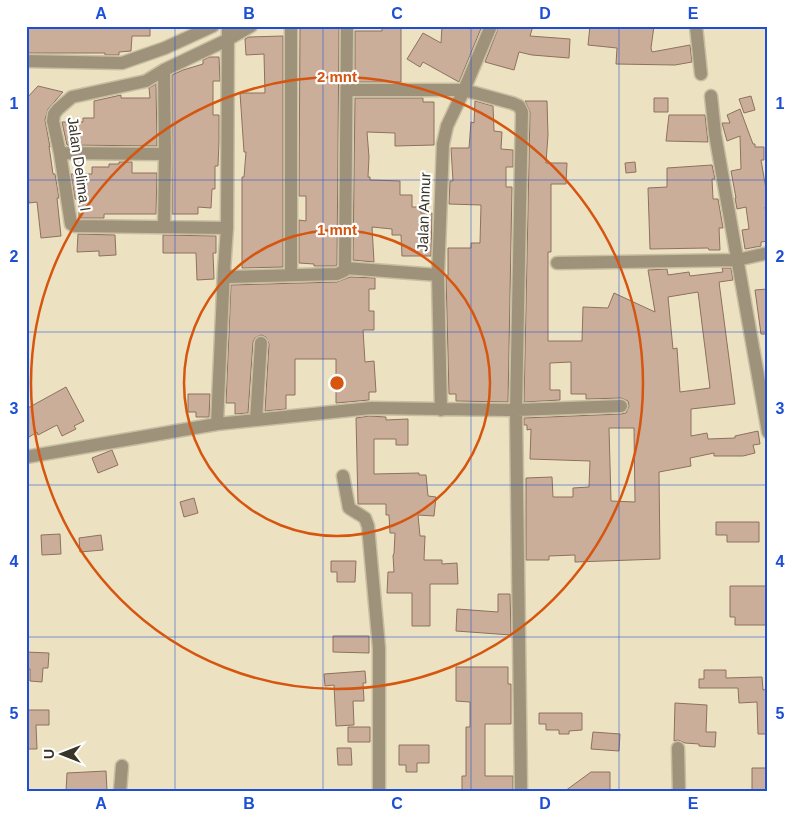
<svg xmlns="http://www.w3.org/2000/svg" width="794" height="817" font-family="Arial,sans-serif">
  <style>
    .building { fill: #cbae99; stroke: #8d715e; fill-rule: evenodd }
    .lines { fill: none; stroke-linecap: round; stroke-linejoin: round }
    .minor-casing { stroke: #c8bfa2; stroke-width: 15 }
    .minor { stroke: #9f927b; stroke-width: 12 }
    .grid { fill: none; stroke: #1d4ed8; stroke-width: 1; stroke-opacity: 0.55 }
    .ring { fill: none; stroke: #d6550f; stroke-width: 2.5 }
    .labels { text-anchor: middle; stroke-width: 4.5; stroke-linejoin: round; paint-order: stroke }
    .street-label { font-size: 15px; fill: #383427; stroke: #fff }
    .centre { fill: #d6550f; stroke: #fff; stroke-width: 2.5 }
    .ring-label { font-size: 15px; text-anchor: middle; font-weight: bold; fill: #d6550f; stroke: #fff; stroke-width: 4.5; stroke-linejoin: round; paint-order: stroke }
    .neatline { fill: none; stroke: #1d4ed8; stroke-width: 2 }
    .grid-label { font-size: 16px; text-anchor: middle; font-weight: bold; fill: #1d4ed8 }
  </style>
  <rect width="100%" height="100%" fill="#ece2c1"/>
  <!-- building -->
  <path class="building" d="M27,26L100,28V26H150V36H132L131,51L119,52V55H105V53H27Z
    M300,26H338L339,30L337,265L335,266H314V264L299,263V220L306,221V196H299Z
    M382,26H396L401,28V82H355V31H382Z
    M442,26H482L459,82L423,62L420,67L407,59L423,33L441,43Z
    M499,26H533L530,36L570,39L569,58L532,55L519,52L514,70L485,62Z
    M590,26H654L651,48L652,52L690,45L692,62L675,65L616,64L617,48L588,45Z
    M283,36V267L242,268V177H244L246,152H244L240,93H265L264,54L246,55L245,39L249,37Z
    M209,57H219L220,81H213V115H219V141L218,166H215V189H212L211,208L198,207V214H172V75L183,70L203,64V60Z
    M156,84L157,146L67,145L62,122H83V118H94V101L121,95V98H150L149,88Z
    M38,86L63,92L48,109L45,120L50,147L49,146L53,174H55L59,198H57L61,236L41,238L37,202L29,203L26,179V99Z
    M751,96L755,110L744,113L739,99Z
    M355,98H423V102H434V145L395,146V133L367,132L369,157L368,177H370V180L400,181V195H412V207H421V213H432L431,256H402L401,235H392V229L372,227L374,262L353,260Z
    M654,98H668V112H654Z
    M475,101L493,106L494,131L502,132L501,149L513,150V167H506V187H512L508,402L456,401V394H449L446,276H448V248H471V243H480L481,205L449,204L450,181H453L451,148H469L471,122L474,123Z
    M525,101H547L548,135L546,163H567L566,184H551V252H548V341H582L583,307L608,308L614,293L655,312L648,270L667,269L668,275L689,272L690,276L723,272L722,268H731L733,280L719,282L735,404L691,409V436L707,433L708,439L735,438V436L758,431L760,444L753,445L755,453L743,456H714V453L690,458L691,466L659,472L660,559L575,562V555L549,556V560H526V478L552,477L553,497H573V488L589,487L590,461L530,459L531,429L527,430V425H524V418L621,414L626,413L629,406L628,401L621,398L586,399V394H571V362L550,363V390H560V400L524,402L530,112ZM698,292L710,388L680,392L677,348L673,349L668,297ZM609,428H634L635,502L611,501Z
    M740,109L753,144H755V147H764V160H761L766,189H768V207H765L768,222V241L761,242V246L745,249L742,230L749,229L746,207L737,209L735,198H736L731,171L741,169L740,136L727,141L722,123H730L727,115Z
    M669,115H705L708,142L666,141Z
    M119,162H132V173H157L156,214H104V218H79V199H75L71,174H92V167H109V164H119Z
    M635,162L636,172L626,173L625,163Z
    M712,165L715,179H712L713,199H718L723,228H719L720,250H709L708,248L650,249L648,188L667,187V168Z
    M78,234L115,235L116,255L99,256V251L77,252Z
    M163,235L216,236V253H213L214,279L197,280L196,253H163Z
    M350,277L375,278V289H369V311H374V330H363L365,362L374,361L376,392H369V400L336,403V359H295V395H286V409L265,411L269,344L266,337L261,335L255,338L253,342L248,413L235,414V403H226L231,285L337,282Z
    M768,289V334H761L755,290Z
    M66,387L84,421L74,426L76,429L62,436L57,425L38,435L37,432L26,439V409Z
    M188,394H210L209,417H196V412H188Z
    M369,416L386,417V420L408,419V445H396V439H374V474L419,473V475H426L428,496L436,497L434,516L418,515L420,536H425L424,560H442V564L457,563L458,584H430V626H412V593H387L388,572H394L393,555L394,554L395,533H390L389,515H386V504H358L356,418Z
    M112,450L118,465L98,473L92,458Z
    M194,498L198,513L184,517L180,502Z
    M716,522H759V542H727V535H716Z
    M60,534L61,554L42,555L41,535Z
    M101,535L103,550L80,552L79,538Z
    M331,561H356L355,582H337V572H331Z
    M730,586H768V625H735V617H730Z
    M498,594H510L511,635L456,631L457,609L498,612Z
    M333,636H369V653L333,652Z
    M26,652L49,653L48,668H43L42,682L30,681V669H26Z
    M456,667H508V684H511V724H485V776H513V791H462V776H466V727H470V702L456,701Z
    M704,670H726V678L762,677L763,690L768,689V734H758L757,702L739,703L738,688H699V679H704Z
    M365,671L366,683H363L364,701H353L354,725L336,726L334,685L325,686L324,674Z
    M675,703L707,705L706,732H716L715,747L699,746V744L685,743L678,740L674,741Z
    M26,710H49V725H36L37,749H26Z
    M539,713H582V730L569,731V734H559V730H546V724H539Z
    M348,727H370V742H348Z
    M593,732L620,734L619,751L591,749Z
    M399,745H429V763H417V772H406V765H399Z
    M337,748H351L352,765H338Z
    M752,768H768V791H752Z
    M106,771L107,791H66L67,773Z
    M591,772H610V791H565Z"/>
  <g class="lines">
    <!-- minor casing -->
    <g class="minor-casing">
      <path id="minor" d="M228,26L227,228L224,270L228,277L337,274L344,271L345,268L347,26
        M291,26V275
        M696,26L701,74
        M26,61L122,63L165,48L213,26
        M164,70L165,154L164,227
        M347,90H464L512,103L519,106L522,112L516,410L521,791
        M711,96L715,134L768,432
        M60,153L165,154
        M227,228L75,226L71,224L60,153L53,121L54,114L58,109L72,97L146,81L164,70L227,40L251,26
        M557,263L737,260L768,253
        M345,268L438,275
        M441,410L438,275L443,144L447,126L464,90L491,26
        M256,420L261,343
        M217,424L224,270
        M26,457L217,424L371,408L516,410L621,406
        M343,476L349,508L365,518L368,526L379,648V791
        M678,748L679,791
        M120,791L122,766"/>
    </g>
    <!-- minor -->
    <use href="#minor" class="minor"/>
  </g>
  <!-- grid -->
  <path class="grid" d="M175,26V791M323,26V791M471,26V791M619,26V791M26,180H768M26,332H768M26,485H768M26,637H768"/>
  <!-- distance rings -->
  <g class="ring">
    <circle cx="337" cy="383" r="153"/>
    <circle cx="337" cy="383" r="306"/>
  </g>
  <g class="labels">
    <!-- street labels -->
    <g class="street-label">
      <text transform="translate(79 164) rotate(82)" y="5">Jalan Delima I</text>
      <text transform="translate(424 212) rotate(-88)" y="5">Jalan Annur</text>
    </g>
  </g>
  <circle cx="337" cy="383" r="8" class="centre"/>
  <g class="ring-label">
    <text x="337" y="82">2 mnt</text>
    <text x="337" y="235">1 mnt</text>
  </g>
  <!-- border -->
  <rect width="794" height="817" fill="none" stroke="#ffffff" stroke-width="55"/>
  <!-- north arrow -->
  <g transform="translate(62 754) rotate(270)" stroke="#ffffff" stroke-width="4" paint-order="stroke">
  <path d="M0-4L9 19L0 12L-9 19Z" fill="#383427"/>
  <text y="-8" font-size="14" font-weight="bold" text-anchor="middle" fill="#383427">U</text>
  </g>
  <rect x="28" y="28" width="738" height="762" class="neatline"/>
  <g class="grid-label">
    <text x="101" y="19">A</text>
    <text x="249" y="19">B</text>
    <text x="397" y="19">C</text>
    <text x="545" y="19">D</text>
    <text x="693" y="19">E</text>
    <text x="14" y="109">1</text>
    <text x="780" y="109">1</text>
    <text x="14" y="262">2</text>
    <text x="780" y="262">2</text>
    <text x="14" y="414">3</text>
    <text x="780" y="414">3</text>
    <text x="14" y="567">4</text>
    <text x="780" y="567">4</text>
    <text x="14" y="719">5</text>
    <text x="780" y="719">5</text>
    <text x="101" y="809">A</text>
    <text x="249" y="809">B</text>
    <text x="397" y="809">C</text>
    <text x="545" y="809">D</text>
    <text x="693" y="809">E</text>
  </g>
</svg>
